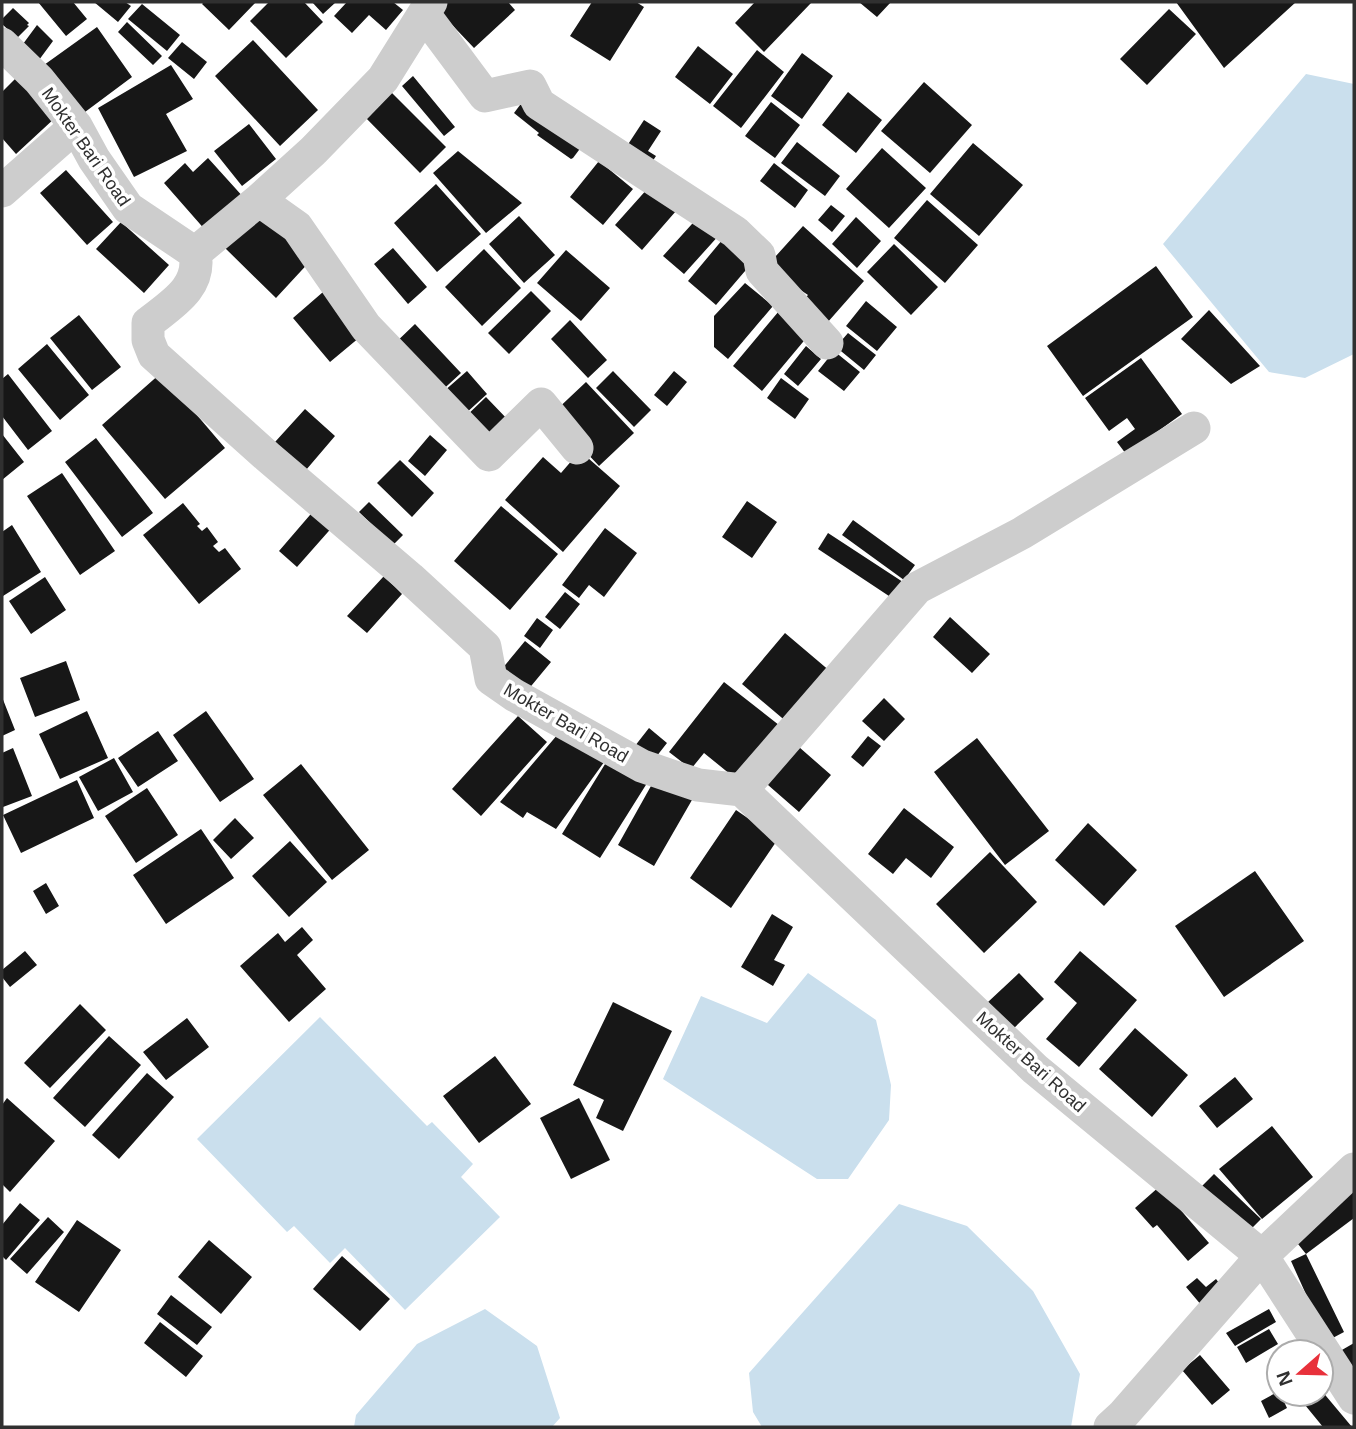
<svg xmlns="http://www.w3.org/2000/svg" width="1356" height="1429" font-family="Helvetica,sans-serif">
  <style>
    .water { fill: #cadfed }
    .building { fill: #171717 }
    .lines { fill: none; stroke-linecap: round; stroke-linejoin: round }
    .street { stroke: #cdcdcd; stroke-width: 33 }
    .labels { text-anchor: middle; stroke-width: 7; stroke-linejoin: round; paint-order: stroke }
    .street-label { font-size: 18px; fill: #303030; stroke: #fff }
  </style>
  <rect width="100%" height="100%" fill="#fff"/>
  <!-- water -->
  <path class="water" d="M1306,74L1354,84V354L1305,378L1269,372L1163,244Z
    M808,973L876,1020L891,1085L889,1120L848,1179H817L663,1079L701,996L767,1023Z
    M320,1017L427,1126L432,1122L473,1164L461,1177L500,1217L405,1310L345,1248L330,1263L294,1226L287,1232L197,1139Z
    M899,1204L967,1226L1033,1291L1080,1374L1071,1427H762L753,1412L749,1373Z
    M485,1309L537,1346L560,1418L552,1427H354L356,1415L417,1344Z"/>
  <!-- building -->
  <path class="building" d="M38,2H73L87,19L66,36Z
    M94,2H125L131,6L118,22Z
    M204,2H256L229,30L202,4Z
    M269,2H304L323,22L286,58L250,21Z
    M312,2H336L323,14Z
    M347,2H393L403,10L386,30L369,15L352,33L334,16Z
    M447,2H508L515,10L474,48L438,10Z
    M592,2H636L644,7L610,61L570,36Z
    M755,2H809L811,3L764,52L735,23Z
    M859,2H891L877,17Z
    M1176,2H1296L1224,68Z
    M142,4L180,35L167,51L128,19Z
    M13,8L29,23L27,25L29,26L17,38L2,24V19Z
    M1169,9L1196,34L1147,85L1120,59Z
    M127,22L162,56L153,65L118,32Z
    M37,25L53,41L39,60L23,44Z
    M97,27L132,77L81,115L44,65Z
    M253,40L318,110L280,146L215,76Z
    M182,42L207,62L194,79L168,58Z
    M698,46L733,74L710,104L675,77Z
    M757,50L784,72L741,128L713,106Z
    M802,53L833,76L802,119L771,96Z
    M171,65L193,99L166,114L187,151L134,177L98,108Z
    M18,76L56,117L16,154L2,138V92Z
    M413,76L455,127L444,136L402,86Z
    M924,82L972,125L930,173L881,131Z
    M388,89L446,147L420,173L363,115Z
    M848,92L882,120L856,153L822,125Z
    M526,97L585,142L573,158L571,159L537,135L539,133L514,113Z
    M771,102L800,125L775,158L745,136Z
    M644,120L661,131L648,151L656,156L648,168L623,152Z
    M249,124L276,159L242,186L214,151Z
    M797,142L840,176L825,196L781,163Z
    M973,143L1023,185L979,236L930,194Z
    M882,148L926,188L889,228L846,189Z
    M458,151L522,203L486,233L433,173Z
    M208,158L245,199L207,232L164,183L185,163L193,172Z
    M599,161L633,189L603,225L570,197Z
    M774,163L808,190L795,208L760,181Z
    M66,170L113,222L87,245L40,193Z
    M436,184L481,234L437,272L394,223Z
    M649,187L676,211L642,250L615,225Z
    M927,200L978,245L945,283L894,238Z
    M831,205L845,216L832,232L818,220Z
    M262,209L313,258L276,298L225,248Z
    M701,214L721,233L684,274L663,256Z
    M519,216L555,255L524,283L489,244Z
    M856,217L881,241L857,268L832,244Z
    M121,222L169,265L144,293L96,249Z
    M803,226L864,281L827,323L802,301L808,295L766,267Z
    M728,233L757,257L716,305L688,281Z
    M894,244L938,287L911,315L867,272Z
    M393,248L427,287L408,304L374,264Z
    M484,249L521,288L482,326L445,287Z
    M566,250L610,288L581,321L537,283Z
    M1156,266L1193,317L1083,396L1047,346Z
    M745,283L773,306L728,359L714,347V316Z
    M531,291L551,311L509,354L488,333Z
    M323,292L360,337L330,362L293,318Z
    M866,301L897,327L877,351L846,326Z
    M1209,310L1260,366L1231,384L1181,339Z
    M779,311L808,336L762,391L733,366Z
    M79,315L121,367L92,390L50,338Z
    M570,320L607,360L588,378L551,339Z
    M415,324L461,373L436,396L391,347Z
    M848,333L876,355L864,370L836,347Z
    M47,344L89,395L60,420L18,369Z
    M806,346L821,359L798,386L784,374Z
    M834,351L860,372L844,391L818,371Z
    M1141,358L1182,414L1126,454L1117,442L1135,429L1127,418L1109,431L1085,398Z
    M467,371L487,394L464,415L443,392Z
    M613,371L651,410L634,427L596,388Z
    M674,371L687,382L667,406L654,395Z
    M161,373L225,448L165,499L102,425Z
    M8,374L52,431L28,450L2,416V379Z
    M781,378L809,399L795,419L767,398Z
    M586,382L634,433L599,466L551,415Z
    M486,397L511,423L488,446L463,419Z
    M305,409L335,436L306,470L275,442Z
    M2,434L24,462L2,480Z
    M430,435L447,450L425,476L408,461Z
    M96,438L153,513L122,537L65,462Z
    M580,451L620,486L563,552L505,500L543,457L561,473Z
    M400,460L434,493L412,517L377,483Z
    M62,473L115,551L80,575L27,496Z
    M747,501L777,522L752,558L722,537Z
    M369,502L403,535L393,545L359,512Z
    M183,503L200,524L197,526L202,531L207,527L218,542L213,546L219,552L225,548L241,569L199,604L143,535Z
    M501,506L558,554L510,610L454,561Z
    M316,508L335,524L297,567L279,551Z
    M853,520L915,565L904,580L842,535Z
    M12,525L41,572L3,596L2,532Z
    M605,528L637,553L604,597L589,585L579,598L562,585Z
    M828,533L906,584L895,600L818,549Z
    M384,576L402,594L367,633L347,616Z
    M45,577L66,610L31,634L9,601Z
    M565,592L580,604L560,629L545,617Z
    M950,617L990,654L972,673L933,637Z
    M537,618L553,630L540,648L524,636Z
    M785,633L831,672L788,723L742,684Z
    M525,641L551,662L527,691L501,670Z
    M66,661L80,700L35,717L20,678Z
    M724,682L784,729L741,783L704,753L691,769L669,752Z
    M2,697L15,730L2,736Z
    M884,698L905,719L884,741L862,721Z
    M87,711L108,758L60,779L39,734Z
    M206,711L254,779L220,802L173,735Z
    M518,716L547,742L481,816L452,789Z
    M564,727L607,758L556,829L527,812L523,818L500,802Z
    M649,728L667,743L649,766L631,751Z
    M158,731L178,761L138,787L118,758Z
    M868,736L881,746L863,767L851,757Z
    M977,738L1049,831L1005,865L934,772Z
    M791,740L831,775L799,812L759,777Z
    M13,748L32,796L3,807L2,753Z
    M610,756L649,780L600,858L562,834Z
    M114,758L133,792L98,811L79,777Z
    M301,764L369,850L332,880L263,795Z
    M656,777L696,793L654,866L618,845Z
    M77,780L94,818L21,853L3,815Z
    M147,788L178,835L136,863L105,816Z
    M904,808L954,847L931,878L906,858L893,874L868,854Z
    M736,810L778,839L731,908L690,878Z
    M235,818L254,838L231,859L213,840Z
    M1088,823L1137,870L1104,906L1055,860Z
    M201,829L234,878L166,924L133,875Z
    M290,841L327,882L289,917L252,876Z
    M990,852L1037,902L984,953L936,904Z
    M1255,871L1304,941L1224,997L1175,926Z
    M46,883L59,906L46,914L33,891Z
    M772,914L793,927L774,960L785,965L773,986L741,967Z
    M302,927L313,940L297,955L326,989L289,1022L240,966L278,933L285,942Z
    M25,951L37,965L10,987L2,977V970Z
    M1080,951L1137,1000L1079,1067L1046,1039L1077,1003L1054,982Z
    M1019,973L1044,999L1013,1029L988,1002Z
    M613,1002L672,1031L623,1131L596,1118L604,1100L573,1085Z
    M80,1004L106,1030L50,1088L24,1063Z
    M187,1018L209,1047L166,1080L143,1052Z
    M1135,1028L1188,1075L1152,1117L1099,1069Z
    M109,1036L141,1065L85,1127L53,1098Z
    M495,1056L531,1104L479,1143L443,1096Z
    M147,1073L174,1097L119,1159L92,1135Z
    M1235,1077L1253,1099L1217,1128L1199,1106Z
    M7,1098L55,1141L10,1192L2,1184V1105Z
    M579,1098L610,1160L571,1179L540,1118Z
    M1272,1126L1313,1177L1262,1219L1219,1169Z
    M1214,1174L1261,1219L1249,1231L1202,1186Z
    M1354,1184V1218L1306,1254L1290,1234Z
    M1160,1186L1209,1243L1188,1261L1157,1225L1153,1228L1135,1208Z
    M20,1203L40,1220L6,1260L2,1256V1225Z
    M48,1217L64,1232L27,1274L10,1259Z
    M77,1220L121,1250L79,1312L35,1282Z
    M209,1240L252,1277L221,1314L178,1277Z
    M1306,1254L1344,1332L1327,1341L1291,1261Z
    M342,1256L390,1299L360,1331L313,1289Z
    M1197,1278L1206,1287L1216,1279L1223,1288L1202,1306L1186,1287Z
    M171,1295L212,1327L197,1345L157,1314Z
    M1269,1309L1276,1322L1235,1346L1226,1333Z
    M160,1322L203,1356L186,1377L144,1343Z
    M1269,1329L1278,1344L1246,1363L1237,1347Z
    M1354,1343V1386L1335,1354Z
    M1200,1355L1230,1390L1212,1405L1182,1370Z
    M1321,1390L1352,1427H1323L1296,1394H1321Z
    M1279,1391L1287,1408L1269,1418L1261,1401Z"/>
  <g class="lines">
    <!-- street -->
    <path class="street" d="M424,14L485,96L530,86L539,104L735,232L759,255L762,271L827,343
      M2,44L39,80L76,126L94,159L128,208L195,253C202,287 172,304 148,323V340L154,355L268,457L410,578L485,647L491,679L514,695L642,766L698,785L742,790L1035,1069L1262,1256L1354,1398
      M2,191L76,126
      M259,200L297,227L366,327L489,455L541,404L577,448
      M195,253L259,200L313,151L383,79L431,2
      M742,790L917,588L1022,533L1194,428
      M1110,1427L1122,1416L1262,1256L1354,1169"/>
  </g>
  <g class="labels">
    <!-- street labels -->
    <g class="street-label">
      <text transform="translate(86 147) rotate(55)" y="6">Mokter Bari Road</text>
      <text transform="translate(566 723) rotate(30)" y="6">Mokter Bari Road</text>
      <text transform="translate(1031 1062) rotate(42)" y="6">Mokter Bari Road</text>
    </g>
  </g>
  <!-- border -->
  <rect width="1356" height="1429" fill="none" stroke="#303030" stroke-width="7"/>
  <!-- north arrow -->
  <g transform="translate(1300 1373) rotate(250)"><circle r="33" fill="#ffffff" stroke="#acacac" stroke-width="2"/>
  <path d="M0-5L12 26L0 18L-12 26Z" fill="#e8313b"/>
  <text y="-10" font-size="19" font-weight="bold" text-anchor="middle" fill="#303030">N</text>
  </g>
</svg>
